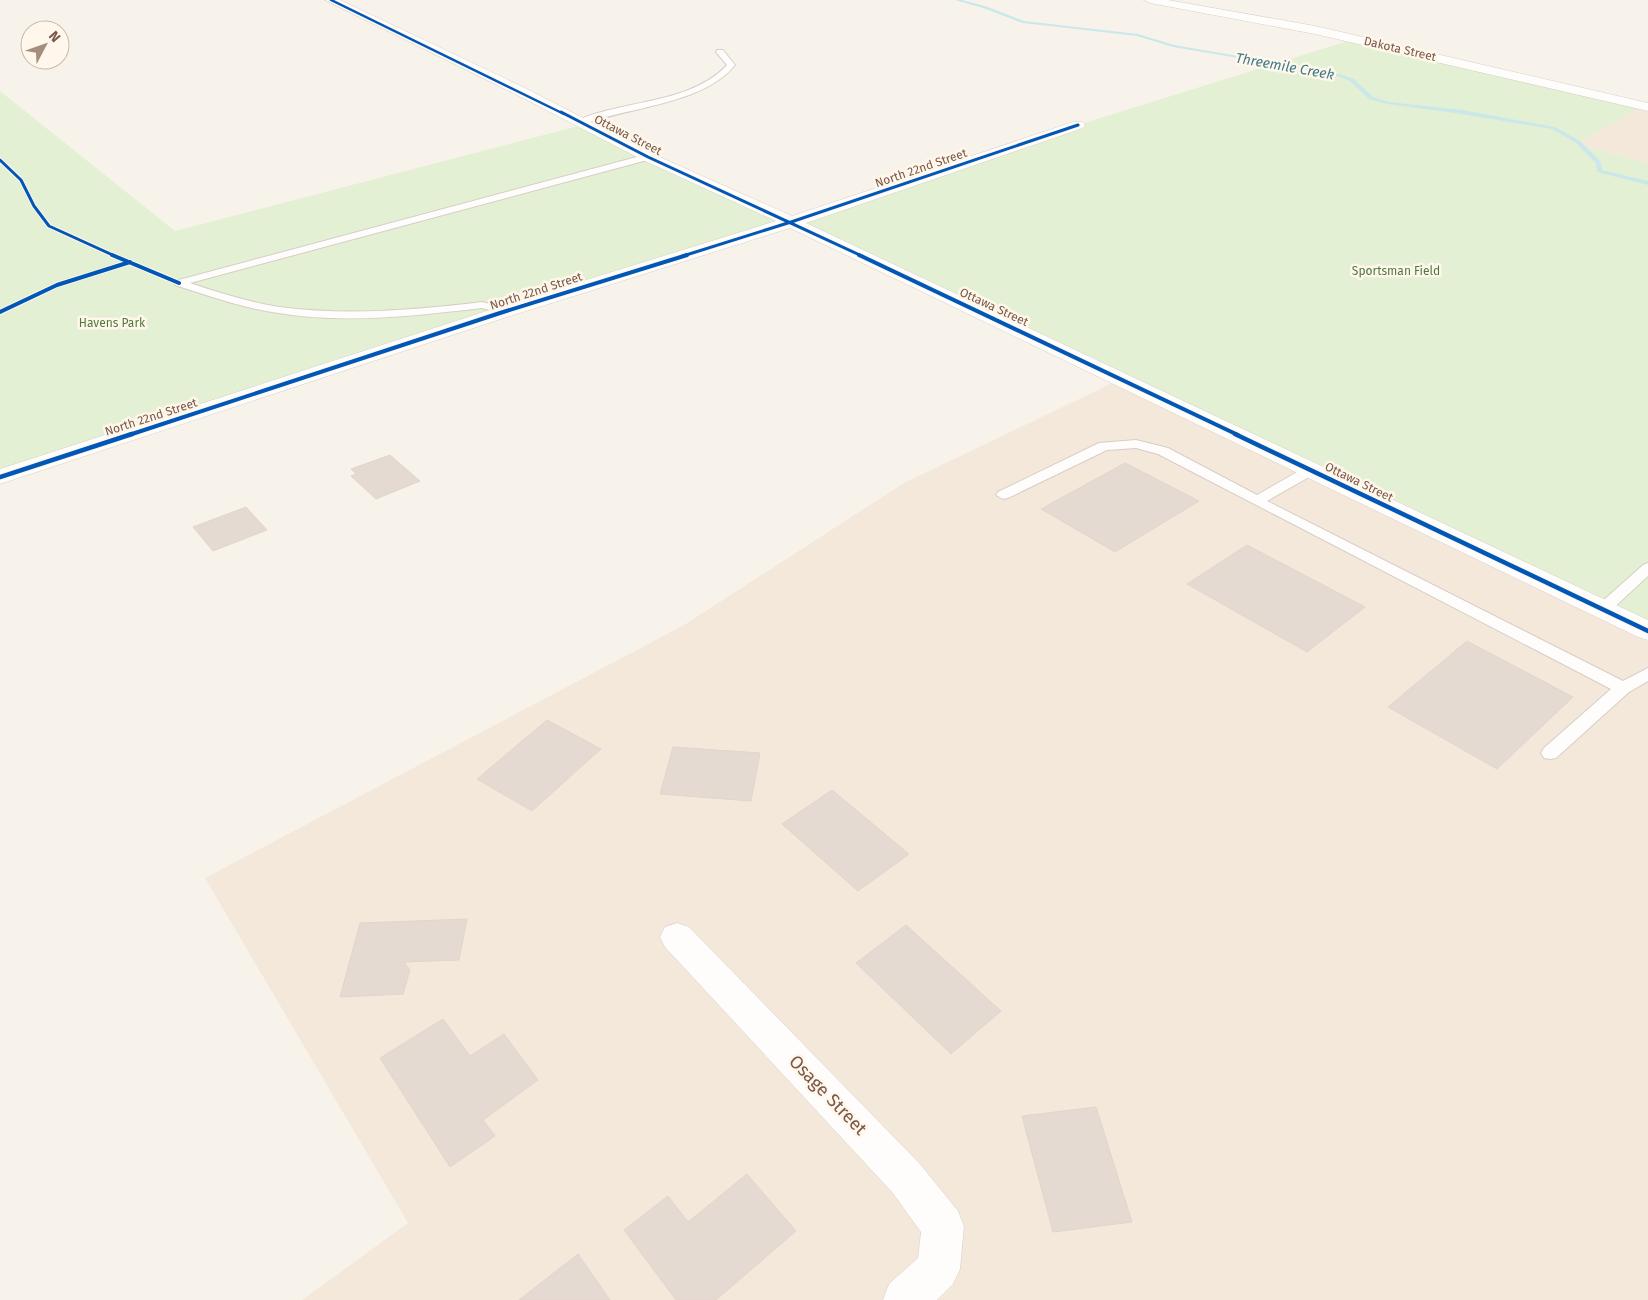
<svg xmlns="http://www.w3.org/2000/svg" width="1648" height="1300" font-family="'Fira Sans',sans-serif">
  <style>
    .residential { fill: #f4e8da }
    .green { fill: #e4f0d3 }
    .lines { fill: none; stroke-linecap: round; stroke-linejoin: round }
    .stream { fill: #cae8ea; fill-rule: evenodd }
    .building { fill: #e5dad1; stroke: #e1d5cc }
    .lane-casing { stroke: #d6cec7; stroke-width: 2 }
    .street-casing { stroke: #d6cec7; stroke-width: 1 }
    .lane { fill: #fefdfc; fill-rule: evenodd }
    .street { fill: #fefdfc; fill-rule: evenodd }
    .cycleway-far3-casing { stroke: #fff7ec; stroke-width: 4 }
    .cycleway-far2-casing { stroke: #fff7ec; stroke-width: 5 }
    .cycleway-far1-casing { stroke: #fff7ec; stroke-width: 6 }
    .cycleway-casing { stroke: #fff7ec; stroke-width: 7 }
    .cycleway-far3 { stroke: #0057b8; stroke-width: 2.5 }
    .cycleway-far2 { stroke: #0057b8; stroke-width: 3 }
    .cycleway-far1 { stroke: #0057b8; stroke-width: 4 }
    .cycleway { stroke: #0057b8; stroke-width: 4.5 }
    .labels { text-anchor: middle; stroke-width: 5; stroke-linejoin: round; paint-order: stroke }
    .far-street-label { font-size: 12px; fill: #795847; stroke: #fff7ec }
    .far-park-label { font-size: 12px; fill: #4f7a3c; stroke: #fff7ec }
    .far-water-label { font-size: 14px; font-style: italic; fill: #3c7b87; stroke: #fff7ec }
    .near-street-label { font-size: 18px; fill: #795847; stroke: #fff7ec }
  </style>
  <rect width="100%" height="100%" fill="#f8f3ea"/>
  <!-- residential -->
  <path class="residential" d="M1648,105V163L1575,144L1644,106Z
    M1121,379L1648,631V1300H302L408,1223L205,878L684,625L904,483Z"/>
  <!-- green -->
  <path class="green" d="M1354,39L1644,106L1575,144L1648,163V631L791,222L0,477V91L175,231L586,124L791,222L1078,125Z"/>
  <g class="lines">
    <!-- stream -->
    <path class="stream" d="M955,0H962L985,6L1024,21L1138,34L1174,45L1333,72L1354,79L1373,97L1389,102L1462,110L1555,127L1580,141L1601,162L1602,170L1648,181V185L1597,172L1596,163L1576,143L1552,129L1462,114L1387,104L1369,99L1350,81L1332,74L1173,47L1137,36L1023,23L983,8Z"/>
  </g>
  <!-- building -->
  <path class="building" d="M390,455L420,481L376,499L351,476L356,474L351,469Z
    M1125,463L1199,501L1115,552L1041,509Z
    M246,507L267,530L213,551L193,527Z
    M1247,545L1365,607L1307,652L1187,584Z
    M1467,641L1573,697L1497,769L1388,707Z
    M547,720L601,749L532,811L477,779Z
    M673,747L760,753L751,801L660,794Z
    M832,790L909,854L858,891L782,824Z
    M467,919L459,960L404,962L410,970L403,994L340,997L360,923Z
    M906,925L1001,1011L951,1054L856,963Z
    M443,1019L470,1056L504,1034L538,1080L483,1120L495,1136L450,1167L380,1058Z
    M1096,1107L1132,1222L1053,1232L1022,1116Z
    M747,1174L796,1231L716,1300H676L624,1230L668,1196L688,1222Z
    M578,1254L610,1300H519Z"/>
  <g class="lines">
    <!-- lane casing -->
    <g class="lane-casing">
      <path id="lane" d="M717,50H723L735,65C704,104 629,107 584,124L577,122C585,115 599,113 609,110C648,100 699,96 727,65L716,52Z
        M648,154L651,155V159L190,283C219,293 249,302 279,307C347,316 415,310 482,302L498,306L506,313L504,315H496L490,310L482,308C414,316 345,324 278,313C243,308 209,296 175,285L174,283L175,281Z
        M1136,440L1168,448L1257,495L1306,467H1316L1318,470L1316,473L1267,501L1623,681L1648,668V681L1629,692L1556,758L1550,759L1544,758L1541,753L1544,748L1611,689L1158,454L1136,448L1107,450L1008,498L1003,499L996,495L998,492L1099,443Z
        M1648,563V576L1608,613H1596L1594,610L1596,607L1643,565Z"/>
    </g>
    <!-- street casing -->
    <g class="street-casing">
      <path id="street" d="M325,0H340L525,88L653,154L792,216L1073,122H1083L1085,125L1083,128L806,223L1648,620V640L1638,637L790,228L507,317L0,484V469L493,309L776,221L643,160L515,94Z
        M1144,0H1168L1315,26L1648,103V111L1315,34L1150,3Z
        M677,923L689,927L920,1164L958,1211L964,1226L960,1269L953,1284L937,1300H883L889,1284L918,1258L921,1232L892,1192L665,947L660,937L665,927Z"/>
    </g>
    <!-- lane -->
    <use href="#lane" class="lane"/>
    <!-- street -->
    <use href="#street" class="street"/>
    <!-- cycleway-far3 casing -->
    <g class="cycleway-far3-casing">
      <path id="cycleway-far3" d="M331,0L564,114"/>
    </g>
    <!-- cycleway-far2 casing -->
    <g class="cycleway-far2-casing">
      <path id="cycleway-far2" d="M561,112L648,157L862,256
        M0,160L21,180L34,206L49,226L115,256
        M683,256L791,222L1078,125"/>
    </g>
    <!-- cycleway-far1 casing -->
    <g class="cycleway-far1-casing">
      <path id="cycleway-far1" d="M112,255L179,283
        M859,255L1238,435
        M0,312L57,285L130,262
        M129,435L500,313L687,255"/>
    </g>
    <!-- cycleway casing -->
    <g class="cycleway-casing">
      <path id="cycleway" d="M1235,434L1648,631
        M0,477L132,434"/>
    </g>
    <!-- cycleway-far3 -->
    <use href="#cycleway-far3" class="cycleway-far3"/>
    <!-- cycleway-far2 -->
    <use href="#cycleway-far2" class="cycleway-far2"/>
    <!-- cycleway-far1 -->
    <use href="#cycleway-far1" class="cycleway-far1"/>
    <!-- cycleway -->
    <use href="#cycleway" class="cycleway"/>
  </g>
  <g class="labels">
    <!-- far-street labels -->
    <g class="far-street-label">
      <text transform="translate(1400 49) rotate(13)" y="4">Dakota Street</text>
      <text transform="translate(628 135) rotate(27)" y="4">Ottawa Street</text>
      <text transform="translate(921 168) rotate(-19)" y="4">North 22nd Street</text>
      <text transform="translate(536 291) rotate(-18)" y="4">North 22nd Street</text>
      <text transform="translate(994 307) rotate(25)" y="4">Ottawa Street</text>
      <text transform="translate(151 417) rotate(-18)" y="4">North 22nd Street</text>
      <text transform="translate(1359 482) rotate(26)" y="4">Ottawa Street</text>
    </g>
    <!-- far-park labels -->
    <g class="far-park-label">
      <text x="1396" y="275">Sportsman Field</text>
      <text x="112" y="327">Havens Park</text>
    </g>
    <!-- far-water labels -->
    <g class="far-water-label">
      <text transform="translate(1285 66) rotate(10)" y="5">Threemile Creek</text>
    </g>
    <!-- near-street labels -->
    <g class="near-street-label">
      <text transform="translate(828 1095) rotate(46)" y="6">Osage Street</text>
    </g>
  </g>
  <!-- north arrow -->
  <g transform="translate(45 45) rotate(49)"><circle r="24" fill="#fff7ec" stroke="#c9b7aa"/>
  <path d="M0-4L9 19L0 12L-9 19Z" fill="#a58e80"/>
  <text y="-8" font-size="14" font-weight="bold" text-anchor="middle" fill="#795847">N</text>
  </g>
</svg>
